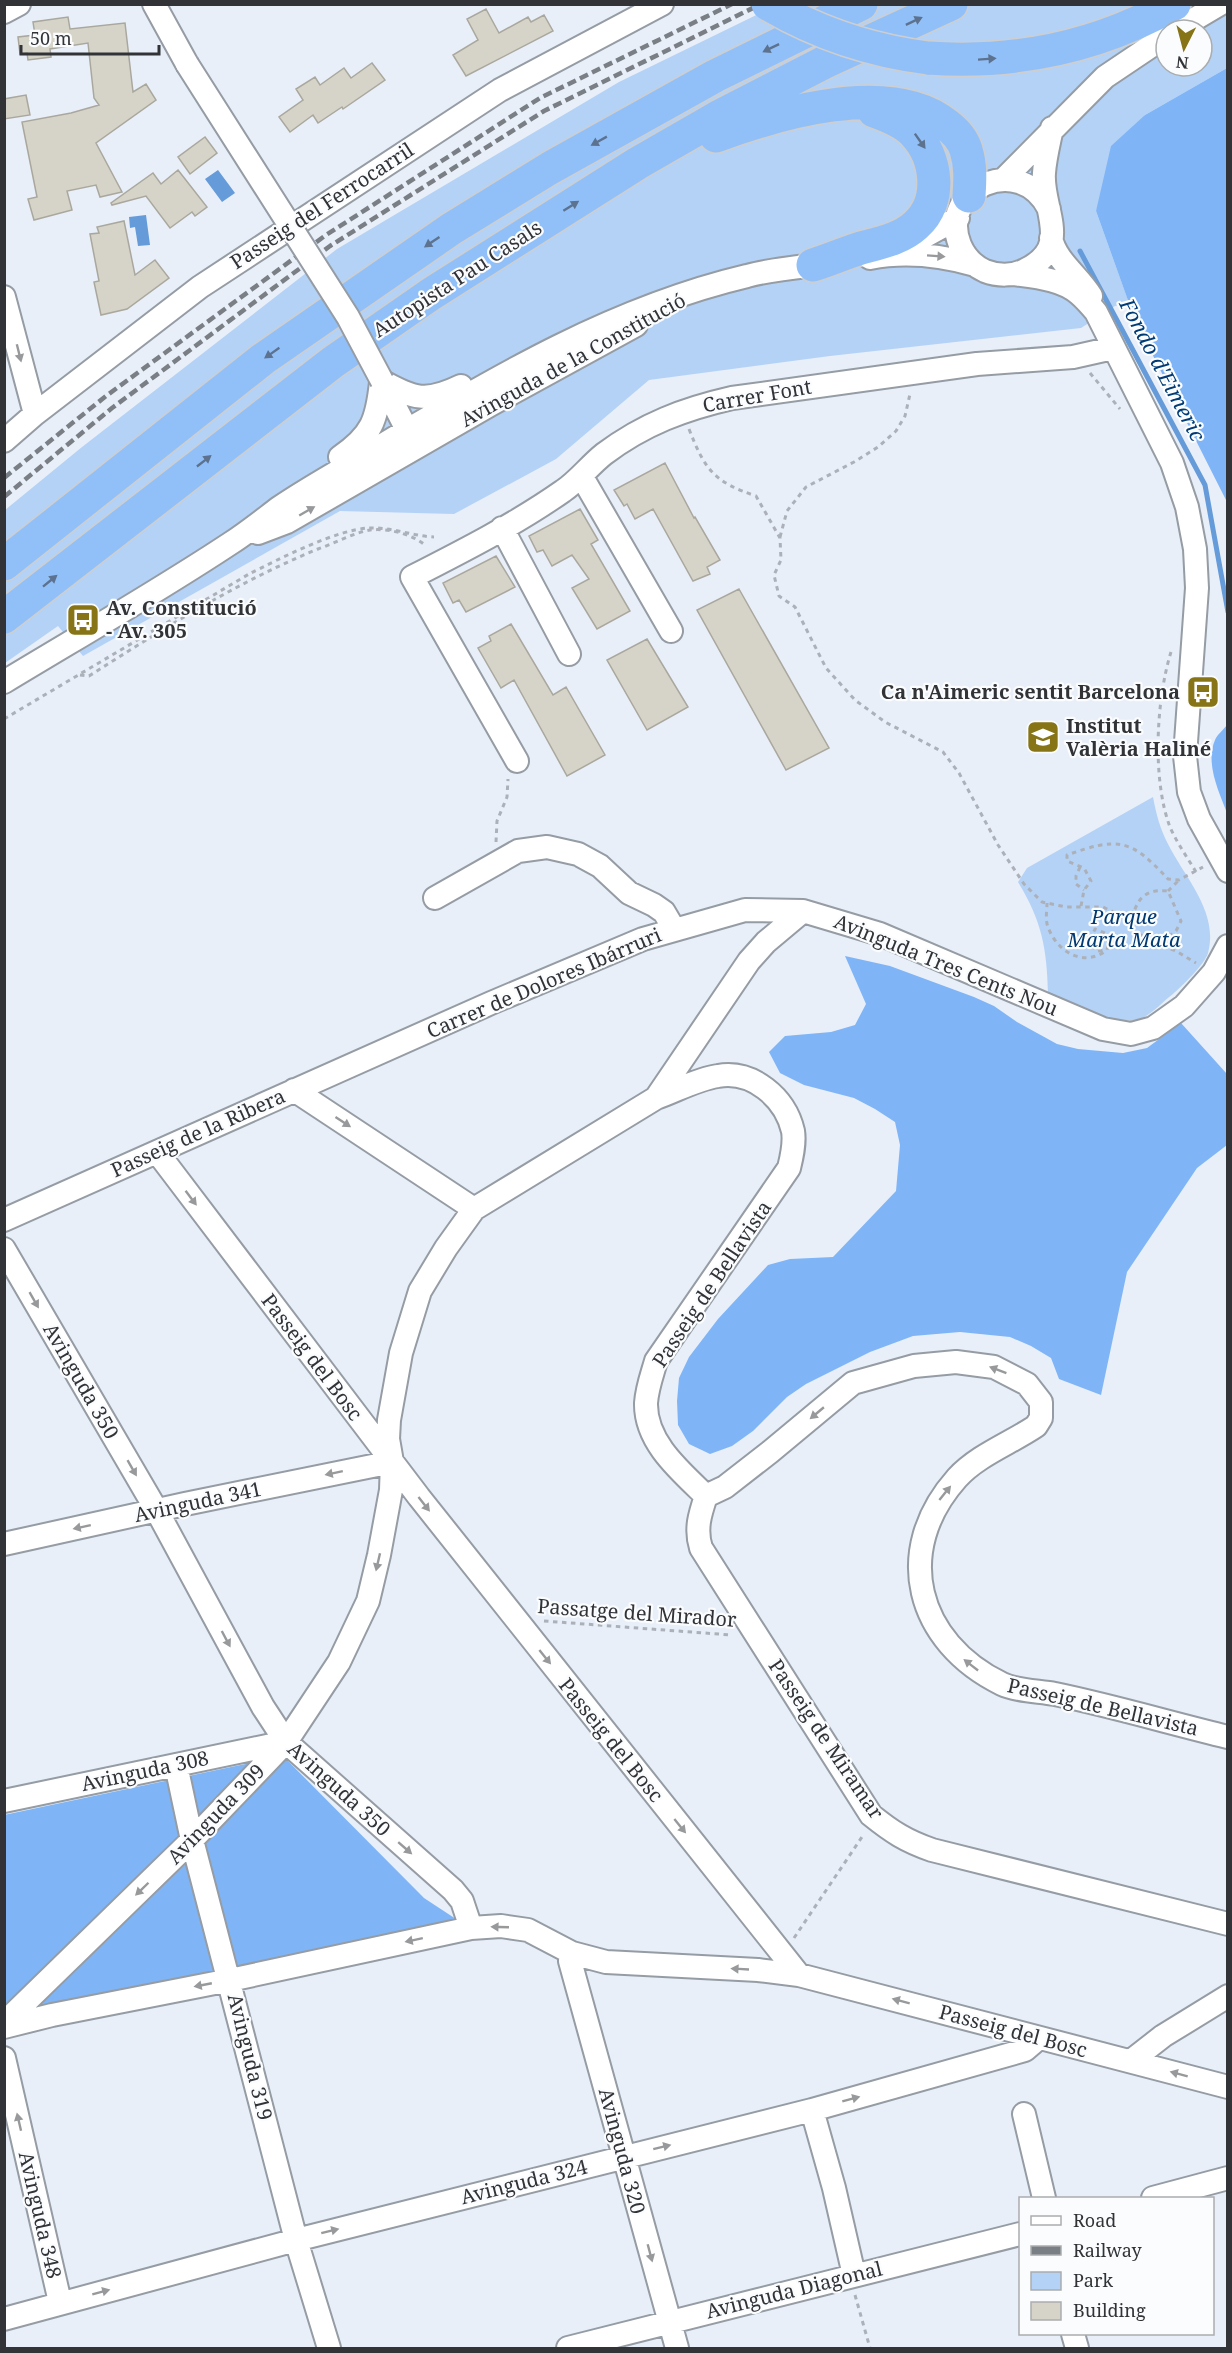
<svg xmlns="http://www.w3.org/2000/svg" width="1232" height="2353" font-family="'Noto Serif',serif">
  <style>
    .green { fill: #b4d2f6; fill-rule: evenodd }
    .forest { fill: #7fb5f6 }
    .water { fill: #669bda }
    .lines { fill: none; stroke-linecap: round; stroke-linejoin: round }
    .stream { stroke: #669bda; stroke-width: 5 }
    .building { fill: #d6d4c9; stroke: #aaa89e; stroke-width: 1.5 }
    .minor-casing { stroke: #959ca4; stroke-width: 26 }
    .highway-casing { stroke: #cececf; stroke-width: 36 }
    .path { stroke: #acb1b9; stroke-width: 3; stroke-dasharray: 4.5 4.5; stroke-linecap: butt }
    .minor { stroke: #fff; stroke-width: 22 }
    .highway { stroke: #91c0f9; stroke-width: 33 }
    .rail { stroke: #7a7e85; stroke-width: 4.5; stroke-dasharray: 9 4.5; stroke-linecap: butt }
    .minor-bridge-casing { stroke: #959ca4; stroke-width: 26; stroke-linecap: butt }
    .highway-bridge-casing { stroke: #cececf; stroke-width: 36; stroke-linecap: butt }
    .minor-bridge { stroke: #fff; stroke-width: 22 }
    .highway-bridge { stroke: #91c0f9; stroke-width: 33 }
    .oneway { fill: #5c728e }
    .oneway2 { fill: #98999b }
    .labels { text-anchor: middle; stroke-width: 4.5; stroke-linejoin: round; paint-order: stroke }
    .street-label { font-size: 20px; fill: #313337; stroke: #fafcfe }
    .poi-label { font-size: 20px; font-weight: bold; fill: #313337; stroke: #fafcfe; text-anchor: start }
    .park-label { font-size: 20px; font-style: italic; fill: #003870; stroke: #fafcfe }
    .water-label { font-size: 21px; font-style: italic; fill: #003b74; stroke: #fafcfe }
  </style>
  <rect width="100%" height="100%" fill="#e8eff9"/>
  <!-- green -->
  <path class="green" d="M777,5H1227V68L1145,115L1096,211L1129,303L1115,306L1081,328L830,356L649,380L556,459L454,514L340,511L83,656L58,626L5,663V510L82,447L337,249L619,82ZM1166,30H1202V66H1166Z
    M1153,797C1156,813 1160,829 1168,844C1185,878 1219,912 1208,953C1205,964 1182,986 1173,994C1162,1002 1149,1018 1136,1020C1110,1024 1072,1003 1048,994C1047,949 1042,921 1018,882L1027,868Z"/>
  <!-- forest -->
  <path class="forest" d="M1227,68V502L1135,320L1096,211L1111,146L1145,115Z
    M1227,725V813C1219,792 1205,763 1215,740C1217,735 1224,729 1227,725Z
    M845,956L890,966L974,997L994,1006L1017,1022L1057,1044L1078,1049L1123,1053L1147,1048L1181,1023L1227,1074V1145L1197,1168L1127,1272L1101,1395L1059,1379L1051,1358L1031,1346L1010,1337L960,1332L913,1336L870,1352L806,1384L787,1397L753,1431L732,1446L710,1454L689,1444L678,1425L677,1401L679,1378L689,1357L718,1319L768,1265L790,1259L833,1257L896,1191L900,1145L895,1122L875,1109L854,1098L804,1085L780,1073L769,1052L785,1036L831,1032L855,1025L866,1004Z
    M283,1756L424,1898L459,1921L9,2019L4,1998V1815Z"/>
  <!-- water -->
  <path class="water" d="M218,170L235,193L222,202L205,179Z
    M146,215L150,245L138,246L135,227L130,228L129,217Z"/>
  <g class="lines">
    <!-- stream -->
    <path class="stream" d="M1080,251L1205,485L1228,612"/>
  </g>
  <!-- building -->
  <path class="building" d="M486,9L499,33L528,17L531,22L544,15L553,31L466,76L453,55L478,40L467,19Z
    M68,17L70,29L125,23L133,92L146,84L156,100L96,143L122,192L100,197L96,185L67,191L72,210L34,220L28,199L37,197L22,122L71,113L99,105L94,98L88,43L50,49L51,57L28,60L27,53L20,54L18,37L35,35L33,22Z
    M372,63L385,80L343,109L342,107L318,123L313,115L290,132L279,117L303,100L296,89L315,77L320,85L344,68L351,78Z
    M26,95L30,115L4,119V99Z
    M205,137L217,153L190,174L178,157Z
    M178,170L207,207L195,216L192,212L170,228L146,196L112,205L111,203L153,173L161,184Z
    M124,221L135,275L155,260L169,278L127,309L101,315L94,282L99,281L90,234L99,233L97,227Z
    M665,463L694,518L695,517L720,560L707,567L710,574L693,581L653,509L635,519L627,504L624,506L614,490Z
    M580,509L598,540L591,544L630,611L597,629L572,588L589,579L572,555L552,566L543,550L537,552L529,536Z
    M496,556L515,587L466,612L459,600L453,603L443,583Z
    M739,589L829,748L786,770L697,610Z
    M511,624L553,695L566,687L605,755L567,776L514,680L501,688L478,648L491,641L489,636Z
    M647,639L688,707L647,730L607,660Z"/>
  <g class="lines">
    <!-- minor casing -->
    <g class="minor-casing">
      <path id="minor" d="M154,4L187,64
        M4,12L19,4
        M1176,30L1220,4
        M1004,179L1105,77L1166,36
        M1049,209C1020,151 937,189 960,245C965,257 974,266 985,271C998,276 1013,276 1025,270C1074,247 1041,208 1044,173C1045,158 1049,143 1052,128
        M1051,238C1056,261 1079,276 1091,296
        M907,246L958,218
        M870,258C906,251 940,255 975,265
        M1013,274C1035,277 1062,279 1079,294C1085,299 1091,306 1096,312L1172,463L1187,507L1195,549L1197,588L1185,756L1189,792L1199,819L1228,871
        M4,297L35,414
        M382,381L405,426L424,430
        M382,381C414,399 426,403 461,386
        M4,441L35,414L200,287L500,90L662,4
        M340,457C372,435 377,420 381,382
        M582,477L671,631
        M502,528L569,654
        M258,533L287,522L490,405L636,325
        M4,682C80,636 157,592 231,543C248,532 264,519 280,507C314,484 350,465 384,444C499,375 616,307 747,276C772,269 800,267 825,264
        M517,761L412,577C463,551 516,524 563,491C578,481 589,466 604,454C644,424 684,409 732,398L977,364L1073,357L1113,348
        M435,898L518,851L547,847L578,854L600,866L629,893L654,905L664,912L674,929
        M294,1090L474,1209
        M656,1098C676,1091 697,1079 718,1076C752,1070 785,1097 793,1131C795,1143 792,1156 789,1168L656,1361C652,1375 647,1388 646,1403C645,1442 680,1471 706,1496
        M157,1152L419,1497L799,1975
        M4,1220L491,1003L643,939L745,910L803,911
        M4,1249L157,1511L263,1707L286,1742L453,1890L462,1901L471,1928
        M706,1496L725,1487L770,1452L853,1383L914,1366L956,1362L994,1367L1027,1384L1041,1402V1418L1036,1426C1011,1443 978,1455 957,1478C892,1551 916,1642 1002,1684C1017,1691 1038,1691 1055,1694C1113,1706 1170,1723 1228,1737
        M706,1496C700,1514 695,1529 701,1548L871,1815C892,1832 906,1841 932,1850L1228,1924
        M4,1544L185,1504L392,1462
        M176,1765L192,1840L296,2240L329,2348
        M4,1801L286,1742
        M572,1953L570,1961L677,2348
        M4,2023L192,1840L286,1742L339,1662L368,1601L379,1555L391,1490L392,1462L388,1439L389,1420L401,1353L420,1291L446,1248L474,1209L656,1098L749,961L766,942L803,911L880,934L1103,1029L1131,1034L1153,1028L1184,1006L1214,972L1228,946
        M4,2027L52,2015L230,1980L471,1928L501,1926L528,1930L572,1953L606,1962L758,1970L799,1975L1228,2087
        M4,2058L60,2302
        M1131,2061L1163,2036L1228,1996
        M812,2110L834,2188L854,2275
        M1024,2114L1044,2198
        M1153,2198L1228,2178
        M4,2319L296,2240L812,2110L1025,2050L1039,2038
        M1073,2334L1077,2348
        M568,2348L1020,2234"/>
    </g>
    <!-- highway casing -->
    <g class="highway-casing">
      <path id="highway" d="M928,58C1015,64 1098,47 1174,4
        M716,136C776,114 891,79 947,125C955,131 963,140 966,150C971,166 970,180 969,196
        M813,265C829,260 845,253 861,248C880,243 901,239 916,225C943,201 937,157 914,133C904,122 888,116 874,111
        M4,564L263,359L451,229L550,168L715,76L861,4
        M4,617L333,362L431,294L638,163L718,117L825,62L951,4"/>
    </g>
    <!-- path -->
    <path class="path" d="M1090,373L1120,409
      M689,429C705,470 714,482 756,496L780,538L781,560L774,575L779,596L795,607L826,668L855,700L885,722L943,752L959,773L998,845L1024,884L1042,902L1066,907H1103L1120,915L1133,930L1152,942L1176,951L1196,963
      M780,537L787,511L806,487L854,462L878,447L896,431L905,416L910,394
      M1171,652C1156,700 1152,780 1170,827C1177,843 1187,857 1196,872
      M80,675L89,676C163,629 237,582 318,549C335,543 353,533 370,530C388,528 413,534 426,546
      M4,719L249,574C279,559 337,529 370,528C392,527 412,536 434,537
      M496,842L497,821L507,797L508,779
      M1080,867L1076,876V884L1084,890
      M1168,891L1179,880
      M1047,903C1047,910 1045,920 1048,927C1057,952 1084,968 1107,950L1109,941L1105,933L1095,929L1091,938L1094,948L1098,951L1107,950
      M1081,906L1084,890L1091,881L1084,868L1067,861V855C1118,837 1130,838 1168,879L1179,880L1203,867
      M1131,927C1134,904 1141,888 1168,891L1181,921L1176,931L1159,944
      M544,1621L731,1635
      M794,1938L864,1834
      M855,2295L870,2348"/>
    <!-- minor -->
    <use href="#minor" class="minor"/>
    <!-- highway -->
    <use href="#highway" class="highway"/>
    <!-- rail -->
    <path class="rail" d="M4,478L106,396L326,235L540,98L732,4
      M4,497L112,408L330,246L544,111L761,4"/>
    <!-- minor-bridge casing -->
    <g class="minor-bridge-casing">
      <path id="minor-bridge" d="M187,64L348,317L382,381"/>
    </g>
    <!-- highway-bridge casing -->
    <g class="highway-bridge-casing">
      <path id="highway-bridge" d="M768,4C817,33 872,51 928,58"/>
    </g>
    <!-- minor-bridge -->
    <use href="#minor-bridge" class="minor-bridge"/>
    <!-- highway-bridge -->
    <use href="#highway-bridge" class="highway-bridge"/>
  </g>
  <!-- one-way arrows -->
  <defs><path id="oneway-solid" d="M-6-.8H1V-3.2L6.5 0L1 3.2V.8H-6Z" transform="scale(1.5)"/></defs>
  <g class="oneway">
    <use href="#oneway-solid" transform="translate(914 21) rotate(-25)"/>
    <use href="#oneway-solid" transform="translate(771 48) rotate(154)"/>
    <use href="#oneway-solid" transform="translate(987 59) rotate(-4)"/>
    <use href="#oneway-solid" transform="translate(599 141) rotate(151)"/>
    <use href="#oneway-solid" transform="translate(920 141) rotate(55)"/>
    <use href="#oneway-solid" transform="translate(571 206) rotate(-32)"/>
    <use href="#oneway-solid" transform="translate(432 242) rotate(146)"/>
    <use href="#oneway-solid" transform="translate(272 353) rotate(145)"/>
    <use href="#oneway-solid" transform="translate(204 461) rotate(-38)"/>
    <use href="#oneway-solid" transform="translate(50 581) rotate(-39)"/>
  </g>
  <g class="oneway2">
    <use href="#oneway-solid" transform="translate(936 256) rotate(4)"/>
    <use href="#oneway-solid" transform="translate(19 353) rotate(76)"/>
    <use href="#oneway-solid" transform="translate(307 511) rotate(-30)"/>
    <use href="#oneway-solid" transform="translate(343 1122) rotate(33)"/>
    <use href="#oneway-solid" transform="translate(191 1198) rotate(53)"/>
    <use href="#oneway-solid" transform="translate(34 1300) rotate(60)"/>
    <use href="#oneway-solid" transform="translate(998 1370) rotate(-159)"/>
    <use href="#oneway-solid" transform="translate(817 1413) rotate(140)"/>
    <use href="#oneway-solid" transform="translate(132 1468) rotate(60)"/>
    <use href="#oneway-solid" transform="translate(334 1473) rotate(168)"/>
    <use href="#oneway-solid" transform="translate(945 1493) rotate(-51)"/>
    <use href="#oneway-solid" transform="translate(424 1504) rotate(52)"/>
    <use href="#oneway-solid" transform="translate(82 1527) rotate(168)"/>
    <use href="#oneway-solid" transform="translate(378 1562) rotate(103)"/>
    <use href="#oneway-solid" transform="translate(226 1639) rotate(62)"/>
    <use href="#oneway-solid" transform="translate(545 1657) rotate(51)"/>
    <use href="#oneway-solid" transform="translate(971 1665) rotate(-142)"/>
    <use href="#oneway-solid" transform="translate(680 1826) rotate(51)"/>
    <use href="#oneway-solid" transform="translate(405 1848) rotate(41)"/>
    <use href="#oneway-solid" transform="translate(142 1889) rotate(136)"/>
    <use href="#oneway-solid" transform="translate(500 1927) rotate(-178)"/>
    <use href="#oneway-solid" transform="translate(414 1940) rotate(168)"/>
    <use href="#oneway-solid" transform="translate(740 1969) rotate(-177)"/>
    <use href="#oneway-solid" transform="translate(203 1985) rotate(169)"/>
    <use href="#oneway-solid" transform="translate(901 2001) rotate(-165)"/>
    <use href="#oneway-solid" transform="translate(1179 2074) rotate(-165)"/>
    <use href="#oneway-solid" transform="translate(851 2099) rotate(-15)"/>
    <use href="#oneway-solid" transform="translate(19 2122) rotate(-103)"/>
    <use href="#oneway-solid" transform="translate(662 2147) rotate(-14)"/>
    <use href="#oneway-solid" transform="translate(330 2231) rotate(-14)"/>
    <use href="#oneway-solid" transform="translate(650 2253) rotate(75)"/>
    <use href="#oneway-solid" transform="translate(101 2292) rotate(-15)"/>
  </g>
  <!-- icons -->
  <defs>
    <g id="bus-square" transform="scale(1.725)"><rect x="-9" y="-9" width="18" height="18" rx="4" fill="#867416" stroke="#fafcfe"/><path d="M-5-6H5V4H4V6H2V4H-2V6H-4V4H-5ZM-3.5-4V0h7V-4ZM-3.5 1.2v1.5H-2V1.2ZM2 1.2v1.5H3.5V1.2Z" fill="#fff"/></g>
    <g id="school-square" transform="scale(1.725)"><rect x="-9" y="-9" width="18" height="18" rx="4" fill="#867416" stroke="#fafcfe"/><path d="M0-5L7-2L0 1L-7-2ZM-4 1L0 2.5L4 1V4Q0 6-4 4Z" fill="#fff"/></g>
  </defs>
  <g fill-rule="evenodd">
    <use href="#bus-square" x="83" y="620"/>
    <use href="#bus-square" x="1203" y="692"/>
    <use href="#school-square" x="1043" y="737"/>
  </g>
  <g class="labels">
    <!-- street labels -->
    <g class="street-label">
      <text transform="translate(322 206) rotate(-33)" y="7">Passeig del Ferrocarril</text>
      <text transform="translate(457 279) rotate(-33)" y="7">Autopista Pau Casals</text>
      <text transform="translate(573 360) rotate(-29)" y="7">Avinguda de la Constitució</text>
      <text transform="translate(757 396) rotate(-10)" y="7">Carrer Font</text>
      <text transform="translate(946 965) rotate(22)" y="7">Avinguda Tres Cents Nou</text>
      <text transform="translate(544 983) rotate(-23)" y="7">Carrer de Dolores Ibárruri</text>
      <text transform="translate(198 1133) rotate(-24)" y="7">Passeig de la Ribera</text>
      <text transform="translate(712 1284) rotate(-56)" y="7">Passeig de Bellavista</text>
      <text transform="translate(312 1357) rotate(53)" y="7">Passeig del Bosc</text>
      <text transform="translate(81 1381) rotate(60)" y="7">Avinguda 350</text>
      <text transform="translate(198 1502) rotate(-12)" y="7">Avinguda 341</text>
      <text transform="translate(637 1613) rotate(4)" y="7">Passatge del Mirador</text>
      <text transform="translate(1103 1707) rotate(13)" y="7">Passeig de Bellavista</text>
      <text transform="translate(826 1739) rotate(56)" y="7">Passeig de Miramar</text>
      <text transform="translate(611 1740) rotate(51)" y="7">Passeig del Bosc</text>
      <text transform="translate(145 1771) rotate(-12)" y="7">Avinguda 308</text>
      <text transform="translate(339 1789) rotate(42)" y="7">Avinguda 350</text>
      <text transform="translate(216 1814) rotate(-46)" y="7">Avinguda 309</text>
      <text transform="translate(1013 2031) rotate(15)" y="7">Passeig del Bosc</text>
      <text transform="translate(250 2057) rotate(76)" y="7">Avinguda 319</text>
      <text transform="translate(622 2151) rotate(75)" y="7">Avinguda 320</text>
      <text transform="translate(524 2182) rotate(-14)" y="7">Avinguda 324</text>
      <text transform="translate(40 2215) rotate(77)" y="7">Avinguda 348</text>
      <text transform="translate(794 2290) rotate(-14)" y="7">Avinguda Diagonal</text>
    </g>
    <!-- poi labels -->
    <g class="poi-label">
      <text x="106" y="615">Av. Constitució<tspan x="106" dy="23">- Av. 305</tspan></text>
      <text x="1180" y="699" text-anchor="end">Ca n'Aimeric sentit Barcelona</text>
      <text x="1066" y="733">Institut<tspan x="1066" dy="23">Valèria Haliné</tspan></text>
    </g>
    <!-- park labels -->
    <g class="park-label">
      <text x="1124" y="924">Parque<tspan x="1124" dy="23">Marta Mata</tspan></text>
    </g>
    <!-- water labels -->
    <g class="water-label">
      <text transform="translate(1162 370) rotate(62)" y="7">Fondo d'Eimeric</text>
    </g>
  </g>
  <!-- border -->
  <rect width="1232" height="2353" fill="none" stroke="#313337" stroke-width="12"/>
  <!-- legend -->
  <rect x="1019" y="2197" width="195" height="138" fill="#fafcfe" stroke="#aaacae" stroke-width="1.5"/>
  <rect x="1031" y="2216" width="30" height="9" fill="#ffffff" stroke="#aaacae" stroke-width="1.5"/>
  <text x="1073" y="2227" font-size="18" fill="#313337">Road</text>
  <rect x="1031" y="2246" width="30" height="9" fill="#7a7e85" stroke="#aaacae" stroke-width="1.5"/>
  <text x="1073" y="2257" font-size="18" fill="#313337">Railway</text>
  <rect x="1031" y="2272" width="30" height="18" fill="#b4d2f6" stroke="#aaacae" stroke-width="1.5"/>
  <text x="1073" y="2287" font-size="18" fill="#313337">Park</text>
  <rect x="1031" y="2302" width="30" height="18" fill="#d6d4c9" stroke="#aaacae" stroke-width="1.5"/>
  <text x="1073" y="2317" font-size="18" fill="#313337">Building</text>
  <!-- north arrow -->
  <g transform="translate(1184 48) rotate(186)"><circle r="28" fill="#fafcfe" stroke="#aaacae" stroke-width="1.5"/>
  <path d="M0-4.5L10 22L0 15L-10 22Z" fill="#867416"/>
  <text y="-9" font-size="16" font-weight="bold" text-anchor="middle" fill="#313337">N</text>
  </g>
  <!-- scale -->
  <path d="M21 45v9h138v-9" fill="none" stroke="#313337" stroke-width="3"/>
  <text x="30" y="45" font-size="18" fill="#313337" stroke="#fafcfe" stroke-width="4.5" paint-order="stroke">50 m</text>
</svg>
